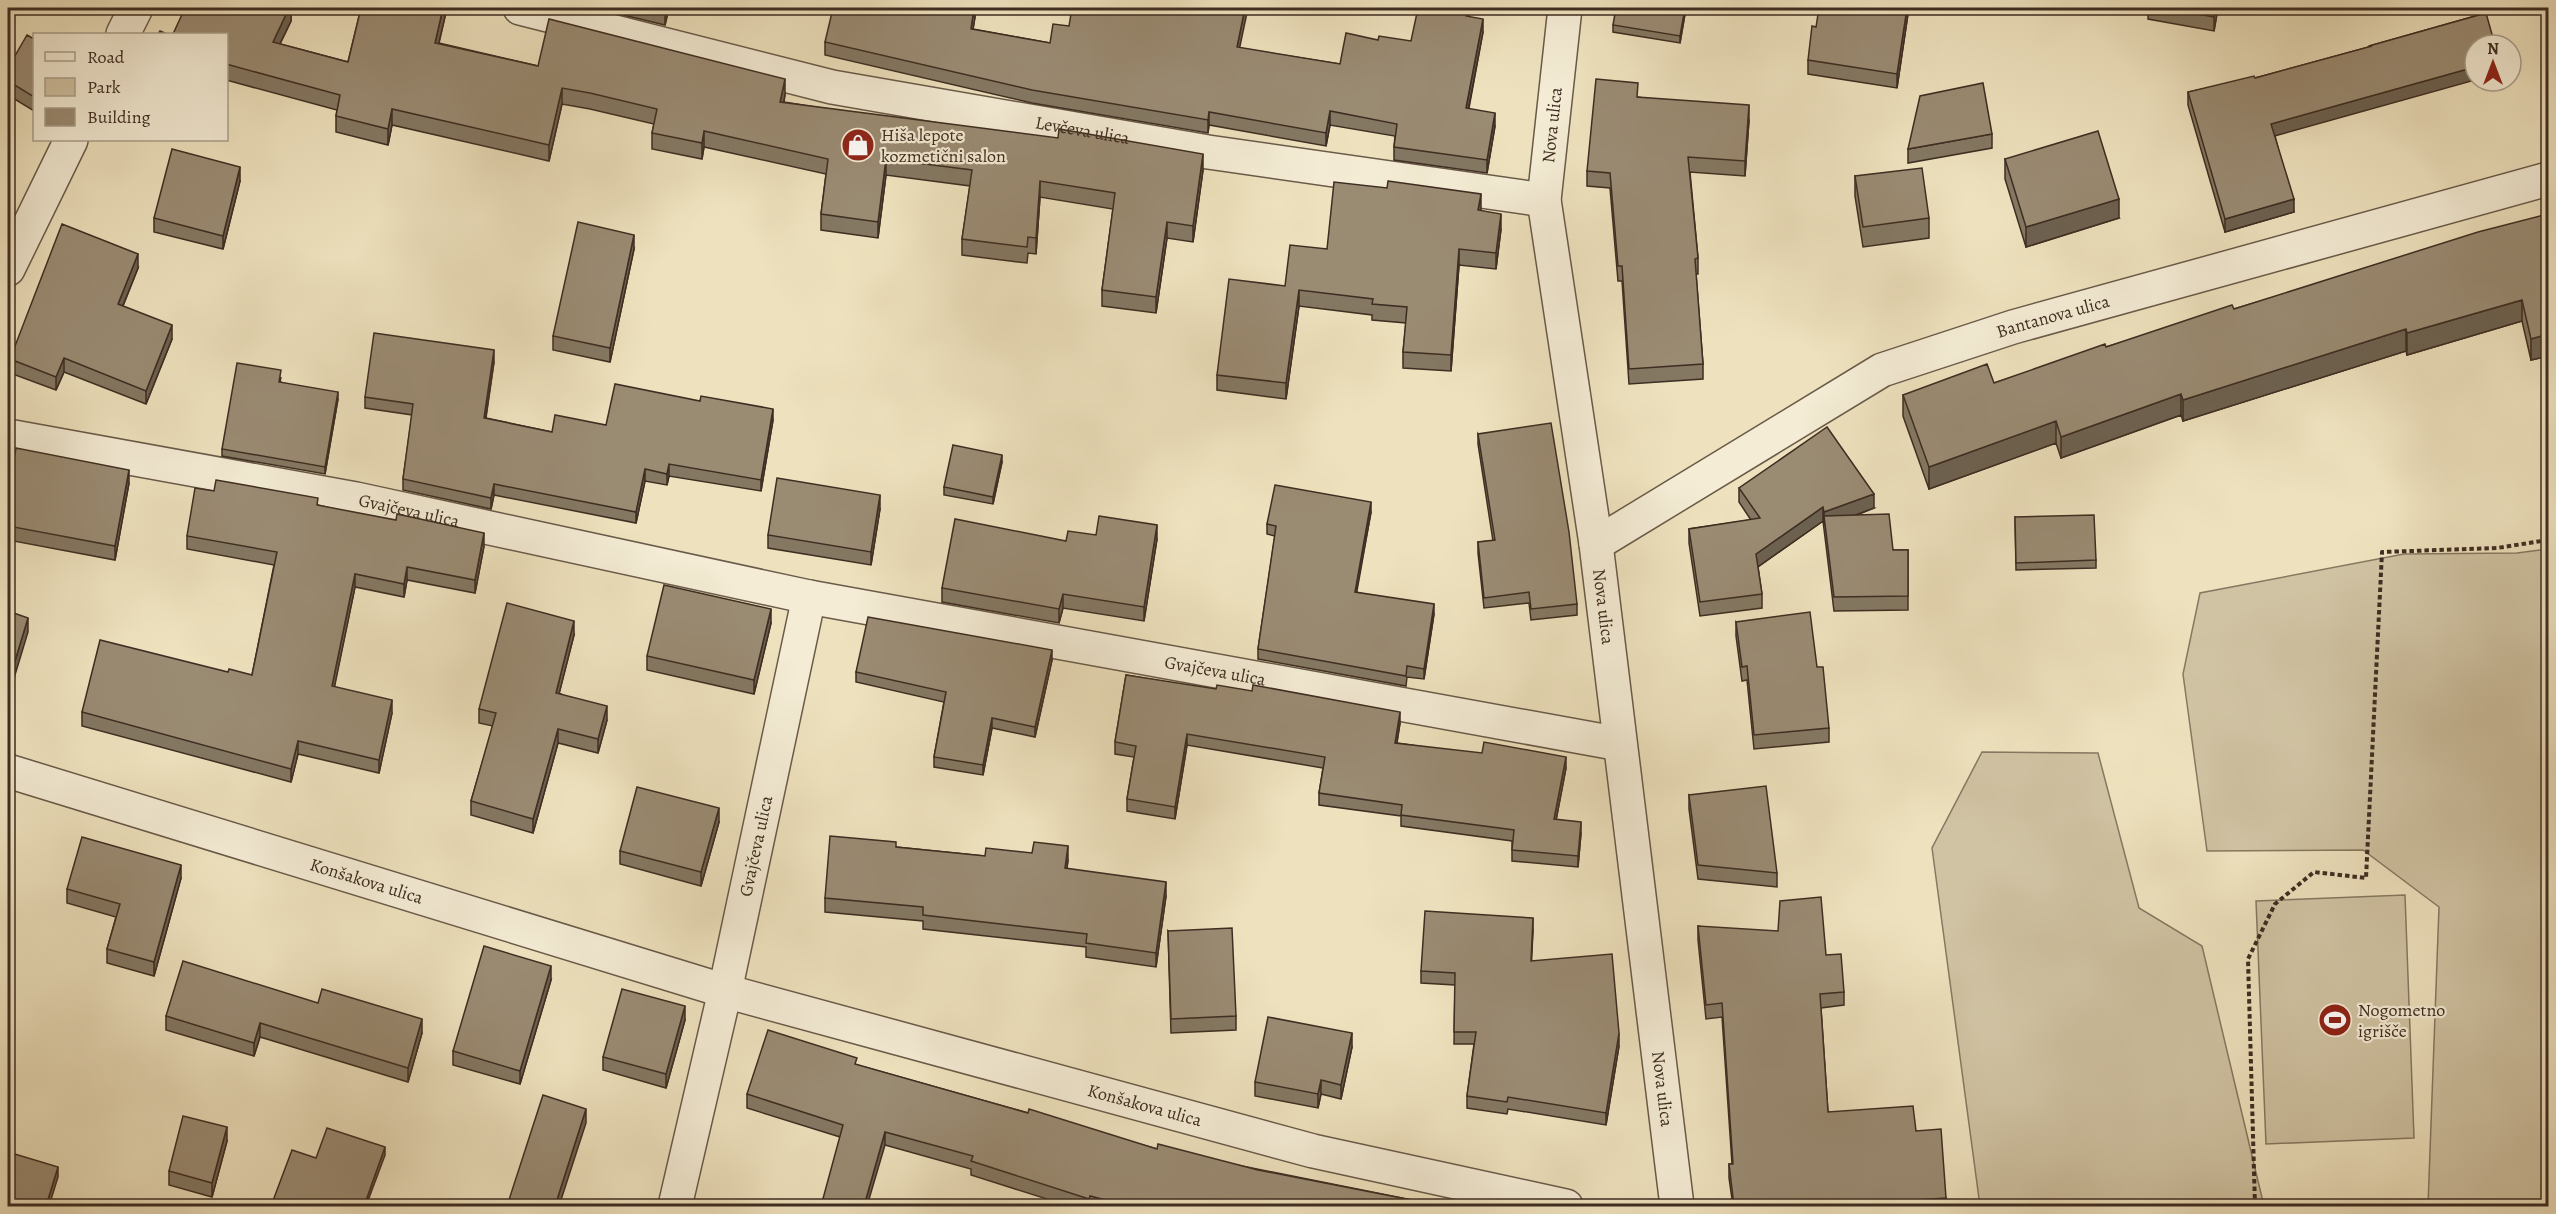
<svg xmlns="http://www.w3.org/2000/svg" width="2556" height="1214" font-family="Alegreya,serif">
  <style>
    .green { fill: #d0c3a3; stroke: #877862; stroke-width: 1.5 }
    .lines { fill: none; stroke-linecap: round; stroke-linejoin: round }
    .minor-casing { stroke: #6a5a49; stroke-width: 36 }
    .path { stroke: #3e2d22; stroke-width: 4; stroke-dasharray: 4.5 3; stroke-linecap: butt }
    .minor { stroke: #f4ecd5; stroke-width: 33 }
    .wall { fill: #847863; stroke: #3e2d22; stroke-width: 1.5 }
    .shaded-wall { fill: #6c6150; stroke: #3e2d22; stroke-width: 1.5 }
    .building { fill: #9a8b73; stroke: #3e2d22; stroke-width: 1.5 }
    .labels { text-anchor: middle; stroke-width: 4.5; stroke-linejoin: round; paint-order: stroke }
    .street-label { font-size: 18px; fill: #3e2d22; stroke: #f4ecd5 }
    .poi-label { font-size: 18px; fill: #3e2d22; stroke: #f4ecd5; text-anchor: start }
  </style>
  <rect width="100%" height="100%" fill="#eee2be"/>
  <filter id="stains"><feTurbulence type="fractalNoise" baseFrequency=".00333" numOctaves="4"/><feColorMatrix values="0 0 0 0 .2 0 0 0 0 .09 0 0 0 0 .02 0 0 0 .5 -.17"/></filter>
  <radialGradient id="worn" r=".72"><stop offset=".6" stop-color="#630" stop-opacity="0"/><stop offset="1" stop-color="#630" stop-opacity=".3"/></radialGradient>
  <!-- green -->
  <path class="green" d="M2548,549V1206H2428L2439,907L2363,850L2207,851L2183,674L2200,593L2404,554L2517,553Z
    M1982,752L2098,753L2139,908L2202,946L2264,1206H1980L1932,848Z
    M2405,895L2414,1138L2266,1144L2256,901Z"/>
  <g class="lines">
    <!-- minor casing -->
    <g class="minor-casing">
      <g id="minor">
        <path id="s1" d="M520,8L832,87L1208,152L1544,200"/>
        <path id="s2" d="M1565,8L1544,200L1596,544L1677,1206"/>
        <path d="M123,34L136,8"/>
        <path d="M8,269L71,140"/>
        <path id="s3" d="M8,436L356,499L809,597L1620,744"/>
        <path id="s4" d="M1596,544L1882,370L2013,327L2548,179"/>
        <path id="s5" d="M8,771L725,991L1313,1151L1566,1206"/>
        <path id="s6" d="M675,1206L725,991L809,597"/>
      </g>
    </g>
    <!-- path -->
    <path class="path" d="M2255,1206L2248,959L2275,904L2314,872L2366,878L2382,552L2497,548L2548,540"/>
    <!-- minor -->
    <use href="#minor" class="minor"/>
  </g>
  <!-- wall -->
  <path class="wall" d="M291,8V21L280,44L348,62L361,8H447L439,43L538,66L785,95L784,102L1203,170L1193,242L1167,238L1156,313L1102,306V290L1113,209L1040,197L1036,254L1028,253L1027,263L962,255V239L970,186L886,175L878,238L821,230V214L826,174L704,147L702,159L652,149V133L654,124L590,109L562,104L549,161L392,125L388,145L336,132V116L337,110L226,80V34Z
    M594,8H669L665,25Z
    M975,8V17L973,29L1050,43L1069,26L1239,48L1340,64L1378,40L1411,41L1469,8L1468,16L1483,32L1469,108L1495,126L1487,173L1394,160V147L1395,136L1330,125L1326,146L1209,125L1208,133L1032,103L825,55V42Z
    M1686,8L1680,43L1613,32V25Z
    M1908,8V14L1897,88L1808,74V60Z
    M2148,8H2218L2214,31L2148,19Z
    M2486,13L2275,136L2294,212L2225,232L2188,105V92L2255,78L2369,47V46Z
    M34,39V111L8,95V68Z
    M1638,97L1749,120L1745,176L1690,172L1698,258V274H1696L1703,364V379L1629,384L1622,281H1618L1610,188L1587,186V171Z
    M1992,134V148L1908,163V149Z
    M2005,159L2119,218L2026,247L2005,179Z
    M1855,176L1929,218V238L1863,247L1855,196Z
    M240,181L223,249L154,232V218Z
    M1481,211L1501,229L1496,269L1459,265L1451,371L1403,368V352L1406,323L1372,320V315L1299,306L1286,399L1217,390V375L1285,286L1327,249Z
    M2548,214V356L2531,360L2522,321L2407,355L2406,351L2183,421L2181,415L2061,458L2056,443L1929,489L1903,416V395L1994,383L2106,347L2234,309Z
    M634,249L610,362L553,350V336Z
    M138,268L123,306L172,339L146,404L64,372L56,390L10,373V359Z
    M494,362L486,418L552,432L606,425L773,420L761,491L669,476L667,485L645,481L636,523L494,495L491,509L403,490V479L412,415L365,408V397Z
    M281,377L280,382L338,399L325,474L222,456V449Z
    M1478,434L1577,604V615L1531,620L1529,603L1484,608L1478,553V542L1493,541L1478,444Z
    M1002,462L993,504L944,495V487Z
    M129,483L115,560L8,540V493Z
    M1739,488L1874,508L1857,515L1893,550H1908V610L1834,611L1823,521L1758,567L1762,594V608L1700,616L1689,543V529L1751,520L1739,502Z
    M214,491L318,505L484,546L475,593L407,580L404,597L355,587L334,687L392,713L379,773L298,754L291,782L82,726V712L228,672L252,675L274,565L187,549V536Z
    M880,509L871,565L768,548V535Z
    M1371,512L1356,592L1434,614L1424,679L1407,677L1406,686L1258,659V649L1275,536L1267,534V524Z
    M2015,517L2096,560V568L2016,570Z
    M1096,535L1157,539L1144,621L1063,608L1059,623L942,602V588L1066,541Z
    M1736,622L1829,728V742L1754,749L1747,680L1742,681L1736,636Z
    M771,623L754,694L647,670V656Z
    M574,635L559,693L607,720L598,753L558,743L533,833L471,815V801L493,726L479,723V709Z
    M1052,660L1035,737L992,728L983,775L934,767V757L944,702L856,682V672Z
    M1126,675L1400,723L1397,743L1566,768L1556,820L1581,833L1578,867L1512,861V841L1401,826V816L1319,805V793L1323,768L1187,745L1175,819L1127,811V799L1134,757L1115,754V742Z
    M1689,795L1777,873V887L1698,879L1689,809Z
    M719,822L701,886L620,864V851Z
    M896,847L985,856L1068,860L1067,869L1166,896L1156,967L1086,957V947L923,929V921L825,912V898Z
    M181,878L154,976L107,963V949L116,917L67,903V889Z
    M1698,926L1826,955L1844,992V1005L1821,1008L1828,1112L1916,1131L1946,1198V1206H1733L1729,1178V1164H1732L1722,1017L1706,1019L1698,940Z
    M1533,930L1531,961L1619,1046L1606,1125L1508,1109L1507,1114L1467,1108V1096L1474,1044H1454L1455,985L1421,983V971Z
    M1168,931L1236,1016V1030L1171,1033Z
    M551,980L520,1084L453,1065V1051Z
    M318,1003L422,1033L408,1082L260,1037L254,1056L166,1030V1016Z
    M685,1020L666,1088L603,1070V1057Z
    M1352,1047L1341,1099L1321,1094L1318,1108L1255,1096V1082Z
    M857,1065L1157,1149L1442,1206H1069L971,1175V1169L885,1145L840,1137L747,1108V1094Z
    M227,1141L212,1197L169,1185V1171Z"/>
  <!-- shaded-wall -->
  <path class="shaded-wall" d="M289,8H291V21L273,58V42Z
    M443,8H447L435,59V43Z
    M665,8H669L665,25Z
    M974,8L975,17L971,42V29Z
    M1245,8H1248L1237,60V47Z
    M1467,8H1469V13L1466,29V16Z
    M1685,8H1686L1680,43V36Z
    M1907,8H1908V14L1897,88V74Z
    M2216,8H2218L2214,31V17Z
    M1483,19V32L1466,121V108Z
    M2475,67V80L2271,137V124Z
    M785,79V95L780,118V102Z
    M562,88V104L549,161V145Z
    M1749,105V120L1745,176V161Z
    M392,109V125L388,145V129Z
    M1330,111V125L1326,146V133Z
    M1209,112V125L1208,133V120Z
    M1495,113V126L1487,173V160Z
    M704,131V147L702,159V143Z
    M1203,154V170L1193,242V226Z
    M886,159V175L878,238V222Z
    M240,167V181L223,249V236Z
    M1040,181V197L1036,254V238Z
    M1481,194V210L1478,226V210Z
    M2119,199V218L2026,247V227Z
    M2294,199V212L2225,232V219Z
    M1501,214V229L1496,269V253Z
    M1167,222V238L1156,313V297Z
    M634,235V249L610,362V348Z
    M1459,249V265L1451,371V355Z
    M138,254V268L118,318V304Z
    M1299,290V306L1286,399V383Z
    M2522,300V321L2407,355V333Z
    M172,325V339L146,404V391Z
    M2406,329V351L2183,421V400Z
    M2548,334V356L2531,360V339Z
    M494,350V362L484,429V418Z
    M64,358V372L56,390V377Z
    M338,392V399L325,474V467Z
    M2181,394V415L2061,458V437Z
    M773,409V420L761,491V480Z
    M2056,421V443L1929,489V467Z
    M1002,455V462L993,504V497Z
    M669,464V476L667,485V474Z
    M645,469V481L636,523V512Z
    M129,470V483L115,560V546Z
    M494,484V495L491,509V498Z
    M1874,494V508L1826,526L1824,516V526V512Z
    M880,495V509L871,565V552Z
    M1371,502V512L1355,602V592Z
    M1823,507V521L1756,568V554Z
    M1157,525V539L1144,621V607Z
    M484,533V546L475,593V580Z
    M407,567V580L404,597V584Z
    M355,574V587L332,699V686Z
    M1063,594V608L1059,623V609Z
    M1434,604V614L1424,679V669Z
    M771,609V623L754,694V680Z
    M28,618V632L8,698V684Z
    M574,621V635L556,706V693Z
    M1052,650V660L1035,737V727Z
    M392,700V713L379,773V760Z
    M607,706V720L598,753V739Z
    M1400,712V723L1395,754V743Z
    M992,718V728L983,775V765Z
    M558,729V743L533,833V819Z
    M1187,734V745L1175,819V807Z
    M298,741V754L291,782V769Z
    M1566,757V768L1554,831V819Z
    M719,808V822L701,886V872Z
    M1581,822V833L1578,867V856Z
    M1068,846V860L1065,882V868Z
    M181,865V878L154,976V962Z
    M1166,882V896L1156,967V953Z
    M1533,918V930L1531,974V961Z
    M551,966V980L520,1084V1071Z
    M685,1006V1020L666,1088V1074Z
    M422,1019V1033L408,1082V1068Z
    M260,1023V1037L254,1056V1043Z
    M1352,1033V1047L1341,1099V1085Z
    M1619,1033V1046L1606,1125V1113Z
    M1321,1080V1094L1318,1108V1094Z
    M586,1109V1123L559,1206H555Z
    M227,1127V1141L212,1197V1183Z
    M885,1132V1145L867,1206H864Z
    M385,1147V1155L366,1206H364Z
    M58,1167V1177L49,1206H46Z"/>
  <!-- building -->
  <path class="building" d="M185,8H289L273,42L348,62L361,8H443L435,43L538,66L549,19L785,79L780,102L1058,138L1059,129L1203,154L1193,226L1167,222L1156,297L1102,290L1115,193L1040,181L1036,238L1028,237L1027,247L962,239L972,170L886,159L878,222L821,214L828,159L704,131L702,143L652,133L657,109L590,93L562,88L549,145L392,109L388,129L336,116L340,95L226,64V34H173Z
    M833,8H974L971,29L1050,43L1053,24L1069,26L1072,8H1245L1237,47L1340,64L1346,33L1378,40L1379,36L1411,41L1418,8H1467L1466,16L1483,19L1466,108L1495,113L1487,160L1394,147L1397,124L1330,111L1326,133L1209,112L1208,120L1032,90L825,42Z
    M1616,8H1685L1680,36L1613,25Z
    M1819,8H1907L1897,74L1808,60L1812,26L1816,27Z
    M2161,8H2216L2214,17Z
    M2486,13L2495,45H2475V67L2271,124L2294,199L2225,219L2188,92L2254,76L2255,78L2372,46H2369Z
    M160,31L167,34H158Z
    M27,35L34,39V97L8,81V68Z
    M1596,79L1638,83L1637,97L1749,105L1745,161L1688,157L1698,258L1695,259L1703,364L1629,369L1622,266H1618L1610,173L1587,171Z
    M1983,83L1992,134L1908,149L1920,96Z
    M2098,131L2119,199L2026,227L2005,159Z
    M172,149L240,167L223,236L154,218Z
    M1922,168L1929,218L1863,227L1855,176Z
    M1388,181L1481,194L1478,210L1501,214L1496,253L1459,249L1451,355L1403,352L1407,307L1372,304L1373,299L1299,290L1286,383L1217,375L1229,279L1285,286L1290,245L1327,249L1334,182L1387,188Z
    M2548,214V334L2531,339L2522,300L2407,333L2406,329L2183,400L2181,394L2061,437L2056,421L1929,467L1903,395L1987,364L1994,383L2105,344L2106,347L2232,305L2234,309L2478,232Z
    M578,222L634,235L610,348L553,336Z
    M62,224L138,254L118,304L172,325L146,391L64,358L56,377L10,359Z
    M374,333L494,350L484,418L552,432L555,415L606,425L615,384L700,401L701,396L773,409L761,480L669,464L667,474L645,469L636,512L494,484L491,498L403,479L413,404L365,397Z
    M237,363L281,370L279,382L338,392L325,467L222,449Z
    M1551,423L1569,532L1577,604L1531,609L1529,592L1484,598L1478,542L1495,540L1478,434Z
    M1827,427L1874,494L1824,512L1823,507L1756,554L1762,594L1700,602L1689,529L1760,518L1739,488Z
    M953,445L1002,455L993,497L944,487Z
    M16,448L129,470L115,546L8,526V493Z
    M777,478L880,495L871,552L768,535Z
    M216,480L318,498L317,505L396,520L397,514L484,533L475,580L407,567L404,584L355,574L332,686L392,700L379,760L298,741L291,769L82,712L100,640L228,672L229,669L252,675L277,552L187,536L195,488L214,491Z
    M1275,485L1371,502L1355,592L1434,604L1424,669L1407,666L1406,676L1258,649L1276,526L1267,524Z
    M1889,514L1893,550H1908V596L1834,597L1824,516Z
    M2094,515L2096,560L2016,563L2015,517Z
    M1099,516L1157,525L1144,607L1063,594L1059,609L942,588L955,519L1066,541L1068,531L1096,535Z
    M664,585L771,609L754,680L647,656Z
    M507,603L574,621L556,693L607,706L598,739L558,729L533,819L471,801L496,713L479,709Z
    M8,611L28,618L8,684Z
    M1810,612L1817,667H1823L1829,728L1754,735L1747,666L1742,667L1736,622Z
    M868,617L1052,650L1035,727L992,718L983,765L934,757L946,692L856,672Z
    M1126,675L1216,689L1217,685L1252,691L1253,685L1400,712L1395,743L1482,753L1484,742L1566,757L1554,819L1581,822L1578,856L1512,850L1514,830L1401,815L1402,805L1319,793L1325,757L1187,734L1175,807L1127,799L1136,746L1115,742Z
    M1766,786L1777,873L1698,865L1689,795Z
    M637,787L719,808L701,872L620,851Z
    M830,836L896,842V847L985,856L986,848L1032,853L1034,842L1068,846L1065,868L1166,882L1156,953L1086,943L1087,934L923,915V907L825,898Z
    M82,837L181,865L154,962L107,949L120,904L67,889Z
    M1821,897L1826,955L1841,954L1844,992L1820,994L1828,1112L1913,1106L1916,1131L1941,1129L1946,1198L1838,1206H1734L1729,1164H1733L1722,1003L1706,1005L1698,926L1778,931L1780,901Z
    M1425,911L1533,918L1531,961L1612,954L1619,1033L1606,1113L1508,1097L1507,1102L1467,1096L1476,1032H1454L1455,973L1421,971Z
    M1232,928L1236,1016L1171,1019L1168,931Z
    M484,946L551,966L520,1071L453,1051Z
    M183,961L318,1003L322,989L422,1019L408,1068L260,1023L254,1043L166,1016Z
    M622,989L685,1006L666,1074L603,1057Z
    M1268,1017L1352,1033L1341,1085L1321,1080L1318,1094L1255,1082Z
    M768,1030L857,1058L855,1064L1028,1113L1029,1109L1157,1149L1158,1144L1258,1170L1442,1206H1129L1090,1196L1089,1199L971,1161L973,1156L885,1132L864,1206H821L843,1125L747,1094Z
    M543,1095L586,1109L555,1206H507Z
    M183,1116L227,1127L212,1183L169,1171Z
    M327,1128L385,1147L364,1206H271L292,1150L316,1158Z
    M8,1152L58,1167L46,1206H8Z
    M454,1202L469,1206H453Z"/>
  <!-- icons -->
  <defs>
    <g id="shop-disc" transform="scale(1.725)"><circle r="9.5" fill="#8f2418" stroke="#f4ecd5"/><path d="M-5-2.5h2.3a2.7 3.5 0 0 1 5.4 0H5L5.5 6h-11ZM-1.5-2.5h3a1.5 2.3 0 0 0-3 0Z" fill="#fff"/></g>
    <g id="stadium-disc" transform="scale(1.725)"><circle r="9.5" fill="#8f2418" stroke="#f4ecd5"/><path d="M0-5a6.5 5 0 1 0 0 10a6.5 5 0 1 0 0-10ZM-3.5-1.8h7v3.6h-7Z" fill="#fff"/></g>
  </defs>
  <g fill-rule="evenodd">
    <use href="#shop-disc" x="858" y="145"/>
    <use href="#stadium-disc" x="2335" y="1020"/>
  </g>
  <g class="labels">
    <!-- street labels -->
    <g class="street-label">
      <text transform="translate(1552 125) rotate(-84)" y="6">Nova ulica</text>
      <text dy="6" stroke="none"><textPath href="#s1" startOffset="576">Levčeva ulica</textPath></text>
      <text dy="6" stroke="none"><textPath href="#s4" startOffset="514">Bantanova ulica</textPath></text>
      <text dy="6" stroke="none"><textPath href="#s3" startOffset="408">Gvajčeva ulica</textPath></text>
      <text dy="6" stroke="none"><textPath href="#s2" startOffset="604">Nova ulica</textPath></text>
      <text dy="6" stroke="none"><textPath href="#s3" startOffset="1230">Gvajčeva ulica</textPath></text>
      <text dy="6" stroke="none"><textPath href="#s6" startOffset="369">Gvajčeva ulica</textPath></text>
      <text dy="6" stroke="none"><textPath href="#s5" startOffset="375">Konšakova ulica</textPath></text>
      <text dy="6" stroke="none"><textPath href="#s2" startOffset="1090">Nova ulica</textPath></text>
      <text dy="6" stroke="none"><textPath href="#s5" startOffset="1185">Konšakova ulica</textPath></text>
    </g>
    <!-- poi labels -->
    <g class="poi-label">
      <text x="881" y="141">Hiša lepote<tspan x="881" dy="21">kozmetični salon</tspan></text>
      <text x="2358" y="1016">Nogometno<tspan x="2358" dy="21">igrišče</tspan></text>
    </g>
  </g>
  <!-- margin -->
  <rect width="2556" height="1214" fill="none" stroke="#eee2be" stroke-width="30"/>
  <rect x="9" y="9" width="2538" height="1196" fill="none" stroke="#3e2d22" stroke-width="3"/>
  <rect x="15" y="15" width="2526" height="1184" fill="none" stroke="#3e2d22" stroke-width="1.5"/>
  <!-- legend -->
  <rect x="33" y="33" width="195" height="108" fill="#f4ecd5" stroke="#aba08d" stroke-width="1.5"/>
  <rect x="45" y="52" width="30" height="9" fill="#f4ecd5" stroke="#aba08d" stroke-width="1.5"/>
  <text x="87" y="63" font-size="18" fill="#3e2d22">Road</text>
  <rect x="45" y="78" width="30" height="18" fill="#d0c3a3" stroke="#aba08d" stroke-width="1.5"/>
  <text x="87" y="93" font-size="18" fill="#3e2d22">Park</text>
  <rect x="45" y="108" width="30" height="18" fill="#9a8b73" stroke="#aba08d" stroke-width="1.5"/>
  <text x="87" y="123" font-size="18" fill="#3e2d22">Building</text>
  <!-- north arrow -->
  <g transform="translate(2493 63)"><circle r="28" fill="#f4ecd5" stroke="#aba08d" stroke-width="1.5"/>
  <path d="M0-4.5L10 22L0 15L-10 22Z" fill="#8f2418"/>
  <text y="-9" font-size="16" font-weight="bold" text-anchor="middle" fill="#3e2d22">N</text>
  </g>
  <rect width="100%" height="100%" filter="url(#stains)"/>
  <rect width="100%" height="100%" fill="url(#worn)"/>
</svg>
